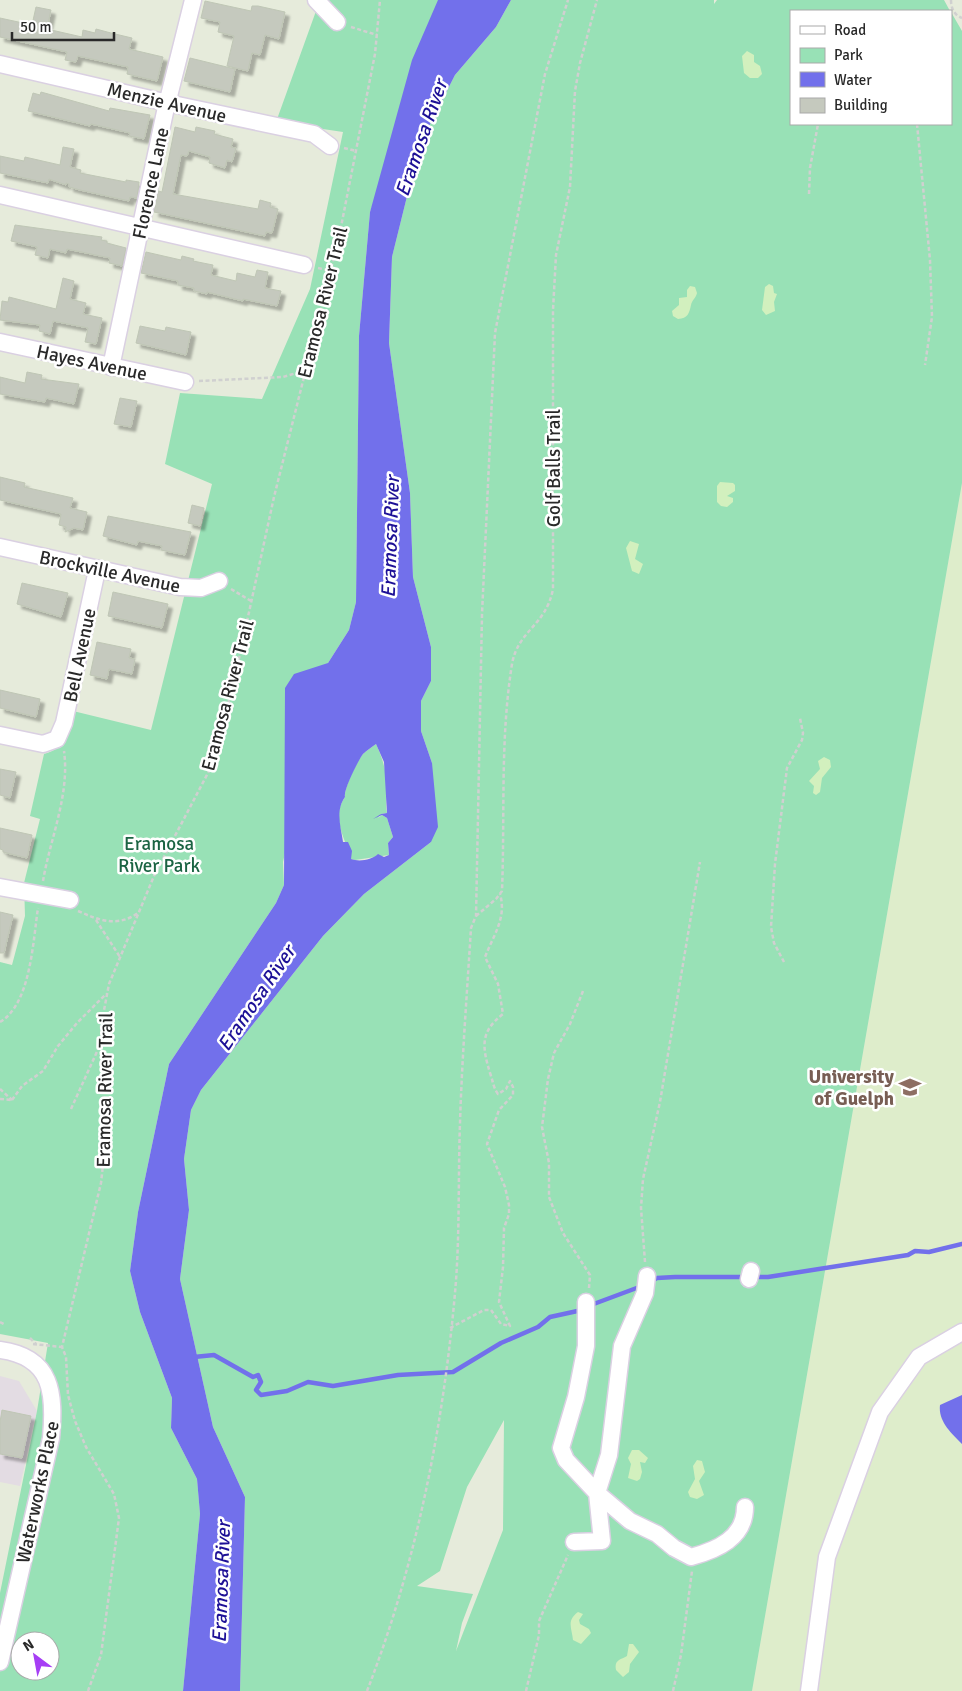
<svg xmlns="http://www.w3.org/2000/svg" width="962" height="1691" font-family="Signika,sans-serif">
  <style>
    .industrial { fill: #e3dce3 }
    .education { fill: #deedcb }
    .green { fill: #98e1b6; fill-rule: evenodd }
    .sand { fill: #d2f0be }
    .water { fill: #7270eb; fill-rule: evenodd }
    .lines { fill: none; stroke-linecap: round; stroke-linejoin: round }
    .stream { stroke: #7270eb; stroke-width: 4.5 }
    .building { fill: #c5c9be; stroke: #bfc6b5; filter: url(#shadow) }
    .minor-casing { stroke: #dad0e2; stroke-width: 19 }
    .path { stroke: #d0d0d0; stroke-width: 2.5; stroke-dasharray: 4 2.5; stroke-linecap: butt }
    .minor { stroke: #fff; stroke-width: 16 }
    .labels { text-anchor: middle; stroke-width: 5; stroke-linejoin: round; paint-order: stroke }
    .street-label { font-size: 19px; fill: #292929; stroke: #fff }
    .park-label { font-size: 19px; fill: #1b6443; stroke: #fff }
    .education-label { font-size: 19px; font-weight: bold; fill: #785e54; stroke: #fff; text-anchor: end }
    .water-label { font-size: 20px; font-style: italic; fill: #1d1096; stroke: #fff }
  </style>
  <defs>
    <filter id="shadow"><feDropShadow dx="4.5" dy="4.5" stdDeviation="1" flood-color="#0004"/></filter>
  </defs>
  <rect width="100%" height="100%" fill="#e6ebdb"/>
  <!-- industrial -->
  <path class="industrial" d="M0,1376L19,1381L37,1411L20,1486L0,1482Z"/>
  <!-- education -->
  <path class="education" d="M962,483V1691H752Z"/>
  <!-- green -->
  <path class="green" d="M320,0H446L370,212L359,336L356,602L349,630L328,663L283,862L284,885L276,903L169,1064L138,1212L130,1271L140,1312L172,1398L171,1428L197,1479L200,1514L183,1691H0V1593L37,1411L48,1343L0,1334V962L12,965L25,916L24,883L40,819L30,816L44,754C67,748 70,732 73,711L151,730L212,484L165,464L180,393L262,399L310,289L343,132L276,122ZM20,1641H50V1671H20Z
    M511,0H714V4L717,0H944L950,11H791V124H951V12L962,31V483L752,1691H240L245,1497L213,1427L180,1279L189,1210L184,1159L191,1110L201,1090L323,936L364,894L431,842L432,763L421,731V701L431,681V647L413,577L410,493L389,343L392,257L420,144L455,75L496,27ZM504,1420L503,1530L456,1651L462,1623L473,1594L417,1586L440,1571L467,1487Z
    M376,744C383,759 387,773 387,790C387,798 385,805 387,813L381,814L378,818L382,815L387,818L393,837L388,843L389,855L355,860L351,859C346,839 330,818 345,797C343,790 358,759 363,754C367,750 372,747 376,744Z"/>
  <!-- sand -->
  <path class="sand" d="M747,51L754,55V62L760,66L762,74L758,78H750L744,73L742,56Z
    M769,284L773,286L774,293L777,294L774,302L775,311L766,315L762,310L765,287Z
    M690,286L695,287L697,293C696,298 692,300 691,305C689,314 688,318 678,319L673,316L672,311L679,305V298L687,297V290Z
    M720,482L733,483L735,485V491L727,496L733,498V502L727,507L721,506L717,502V486Z
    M630,541L639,544L635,559L643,564L639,574L632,571L626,548Z
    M824,757L830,760L831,767L822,778L820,792L816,795L813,793L814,786L809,781L820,769L818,761Z
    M632,1450H639L648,1458L645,1463L640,1462L642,1472L640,1479L637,1481L628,1478L631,1464L628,1458Z
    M697,1460L702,1461L705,1472L699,1481L704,1495L697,1499L690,1497L688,1492L695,1479L693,1466Z
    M578,1612L583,1614L579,1620L580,1624L589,1629L591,1633L581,1644L573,1640C572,1628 566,1621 578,1612Z
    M629,1644H633L639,1652L630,1664L629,1672L623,1677L616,1670C614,1660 620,1660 627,1656Z"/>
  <!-- water -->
  <path class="water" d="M438,0H511L496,27L455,75L420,144L392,257L389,343L410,493L413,577L431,647V681L421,701V731L432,763L438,827L431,842L364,894L323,936L201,1090L191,1110L184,1159L189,1210L180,1279L213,1427L245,1497L240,1691H183L200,1514L197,1479L171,1428L172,1398L140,1312L130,1271L138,1212L169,1064L276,903L284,885L285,688L294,674L328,663L349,630L356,602L359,336L370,212L412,60ZM376,744L384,762L387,813L381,814L373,819L382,815L387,818L393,837L388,843L389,855L384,857L378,854C372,860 359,862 351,859L352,851L348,842H343C341,827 335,811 345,797C343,790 359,759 363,754C367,750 372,747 376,744Z
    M962,1395V1444C951,1433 938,1421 940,1405Z"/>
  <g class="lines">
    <!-- stream -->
    <path class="stream" d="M651,1281L657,1278L675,1277H768L908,1255L915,1251L929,1252L962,1244
      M591,1305L642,1286
      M194,1357L214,1355L253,1377L258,1375L261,1382L256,1390L261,1395L287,1391L308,1382L333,1386L398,1375L453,1372L501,1343L538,1327L550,1317L582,1310"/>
  </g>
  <!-- building -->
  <path class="building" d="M205,1L251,11L252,6H258L285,12L279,39L265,35L260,55L252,53L248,71L227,66L234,36L218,32L220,22L201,18Z
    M36,7L51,10L47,29L82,37L83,30L95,33L96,29L111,33L132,38L129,49L163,57L157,81L127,74L128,67L78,56L76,62L65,60L67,52L0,37V18L32,25Z
    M190,58L235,69L230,92L184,81Z
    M41,92L109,111L110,108L150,115L144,139L129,136L130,133L91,124L90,126L28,111L33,93L40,95Z
    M175,127L195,132L196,127L215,131L214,134L233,139L231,147L236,148L232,162L227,160L225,168L209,163L210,157L189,151L187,156L181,155L173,194L258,209L260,200L271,203L270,207L278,209L272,233L266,232L265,236L154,212L158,191L162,192Z
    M63,147L74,149L70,167L81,170L80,173L126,182V180L139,182L137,198L130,197L129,201L80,190L69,187V184L66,183V185L49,179L48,183L0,173V156L24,161L25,157L60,165Z
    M15,225L102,237L101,240L107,241V243L126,248L122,266L109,263L110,258L67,249L66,253L50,249L48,258L35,255L37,247L11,241Z
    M146,252L181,260L182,256L194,259L193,261L213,265L211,275L236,281L237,273L255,277L257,270L268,272L265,288L281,291L277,306L243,299V301L207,292V294L194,291V288L178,285V281L141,273Z
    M63,278L74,281L70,299L86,303L83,314L102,318L96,344L85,342L88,328L53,321L50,334L39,331L40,325L0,320L2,301L8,302L9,297L56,309Z
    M140,326L165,331L166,327L191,332L186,355L136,343Z
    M27,372L42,375L41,379L79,384L74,404L46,398L45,402L0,394V377L25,383Z
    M120,398L137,401L131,427L114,424Z
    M0,477L25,483L24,487L73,498L70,508L87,512L83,530L74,528L65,532L66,527L59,525L61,514L0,500Z
    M192,505L204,508L200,526L188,523Z
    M108,516L191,532L185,555L161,550L162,546L138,541L137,545L103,536Z
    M22,583L68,593L61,617L17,604Z
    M113,592L168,604L162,628L108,616Z
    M97,642L131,649L129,658L135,659L132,674L109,669L107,679L90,675Z
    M0,690L40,699L36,717L0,708Z
    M0,769L16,772L10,798L0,795Z
    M0,828L32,835L27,858L3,852V850L0,849Z
    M0,912L13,915L4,953H0Z
    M2,1410L31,1416L22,1458L0,1454V1422Z"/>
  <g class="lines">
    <!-- minor casing -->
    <g class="minor-casing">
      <path id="minor" d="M316,0L337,22
        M0,64L168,103L314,134L330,146
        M0,195L304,265
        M0,342L185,382
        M111,367L165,112L193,0
        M0,547L180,587L201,588L219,581
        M0,735L43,744L57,739L64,723L97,570
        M0,887L70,900
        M749,1279L751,1271
        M586,1302V1346L576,1397L561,1448L566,1460L597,1493L630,1521L657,1534L674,1548L691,1557C717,1550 745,1538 745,1507
        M0,1350C53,1357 55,1394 51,1438L0,1662
        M574,1542L602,1541L597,1493L609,1455L622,1346L645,1293L647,1276
        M809,1691L827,1557L880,1412L919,1357L962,1332"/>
    </g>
    <!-- path -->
    <path class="path" d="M951,0C951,8 954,15 962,18
      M351,27L377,35
      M917,124L930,260L932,317L925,365
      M344,148L356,151
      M809,194L810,168L818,124
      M318,268L331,271
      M199,381L283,377L306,370
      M231,589L251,601
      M43,881C50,839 70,795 64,751
      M78,911C100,921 118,927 138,913
      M476,916L496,899L502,891C505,815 500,739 512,664C518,630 546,626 553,589V310L556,255L570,187L575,91L580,63L597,0
      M96,920L120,957
      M784,962L774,943L771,927L775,864L787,768L802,740L803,733L800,718
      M583,991L570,1024L554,1053L548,1079L542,1127L549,1163V1197L563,1233L590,1275L589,1288
      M0,1022C31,1004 33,940 38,908
      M0,1089L12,1100
      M0,1099L11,1100
      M12,1100L22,1086L43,1071L58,1046L77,1023L106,994
      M71,1109L100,1045
      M645,1262L641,1208L643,1179L660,1102L700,862
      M0,1322L4,1324
      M450,1328L484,1310H491L501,1324L510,1326L499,1302L503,1267L504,1228L509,1214V1205L505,1187L487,1144L499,1110L513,1095V1087L510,1081L506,1089L498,1094C493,1087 493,1081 490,1073C482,1046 480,1032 503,1014L498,984L485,957C493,936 507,918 500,894
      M30,1338L36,1344
      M33,1344L62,1347
      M88,1691L101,1655L119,1518L114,1494L86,1447L75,1421L68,1395L66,1357L62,1347L101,1183L105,1146L101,1026L109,984L154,876L210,769L233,686L274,497L339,237L375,54L380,0
      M367,1691C416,1565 443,1428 455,1293C460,1237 458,1179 460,1123C462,1058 467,993 471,928L476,916L482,614L495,333L545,74L568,0
      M526,1691L539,1635V1621L568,1555
      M673,1691L681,1655L692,1571"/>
    <!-- minor -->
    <use href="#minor" class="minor"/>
  </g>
  <!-- icons -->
  <defs>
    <g id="university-bare" transform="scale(1.725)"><path d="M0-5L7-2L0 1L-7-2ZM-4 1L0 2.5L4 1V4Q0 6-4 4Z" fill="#8d6e63" stroke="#fff" stroke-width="2.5" paint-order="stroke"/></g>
  </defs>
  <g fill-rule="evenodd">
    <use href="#university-bare" x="910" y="1087"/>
  </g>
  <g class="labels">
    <!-- street labels -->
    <g class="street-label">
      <text transform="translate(167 102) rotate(13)" y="7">Menzie Avenue</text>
      <text transform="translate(150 183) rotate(-78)" y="7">Florence Lane</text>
      <text transform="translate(322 302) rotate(-76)" y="7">Eramosa River Trail</text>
      <text transform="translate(92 362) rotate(12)" y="7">Hayes Avenue</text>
      <text transform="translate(553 468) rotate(-90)" y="7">Golf Balls Trail</text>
      <text transform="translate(110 571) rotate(12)" y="7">Brockville Avenue</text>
      <text transform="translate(79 655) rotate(-78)" y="7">Bell Avenue</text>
      <text transform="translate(227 695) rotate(-75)" y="7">Eramosa River Trail</text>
      <text transform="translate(104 1090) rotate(-89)" y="7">Eramosa River Trail</text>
      <text transform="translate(37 1492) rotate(-78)" y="7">Waterworks Place</text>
    </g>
    <!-- park labels -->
    <g class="park-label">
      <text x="159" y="850">Eramosa<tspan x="159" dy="22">River Park</tspan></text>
    </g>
    <!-- education labels -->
    <g class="education-label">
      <text x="894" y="1083">University<tspan x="894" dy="22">of Guelph</tspan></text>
    </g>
    <!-- water labels -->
    <g class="water-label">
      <text transform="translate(421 138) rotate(-71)" y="7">Eramosa River</text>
      <text transform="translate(390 537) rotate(-88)" y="7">Eramosa River</text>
      <text transform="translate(256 998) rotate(-56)" y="7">Eramosa River</text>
      <text transform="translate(221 1582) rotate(-88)" y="7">Eramosa River</text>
    </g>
  </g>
  <!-- legend -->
  <rect x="790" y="10" width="162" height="115" fill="#ffffff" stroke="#a9a9a9"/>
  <rect x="800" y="26" width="25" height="8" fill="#ffffff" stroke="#a9a9a9"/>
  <text x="834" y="35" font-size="15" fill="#292929">Road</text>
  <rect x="800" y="48" width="25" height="15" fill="#98e1b6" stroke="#a9a9a9"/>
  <text x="834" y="60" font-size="15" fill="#292929">Park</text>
  <rect x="800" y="72" width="25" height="15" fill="#7270eb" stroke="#a9a9a9"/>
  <text x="834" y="85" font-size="15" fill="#292929">Water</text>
  <rect x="800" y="98" width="25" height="15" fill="#c5c9be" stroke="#a9a9a9"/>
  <text x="834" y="110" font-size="15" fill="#292929">Building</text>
  <!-- north arrow -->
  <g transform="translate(35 1656) rotate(328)"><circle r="24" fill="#ffffff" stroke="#a9a9a9"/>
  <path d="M0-4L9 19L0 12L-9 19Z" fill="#a63ef5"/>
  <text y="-8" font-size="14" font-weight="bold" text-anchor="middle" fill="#292929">N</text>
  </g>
  <!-- scale -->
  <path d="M12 32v8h102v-8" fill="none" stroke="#292929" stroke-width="2.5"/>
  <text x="20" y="32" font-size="15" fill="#292929" stroke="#ffffff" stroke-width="4" paint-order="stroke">50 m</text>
</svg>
